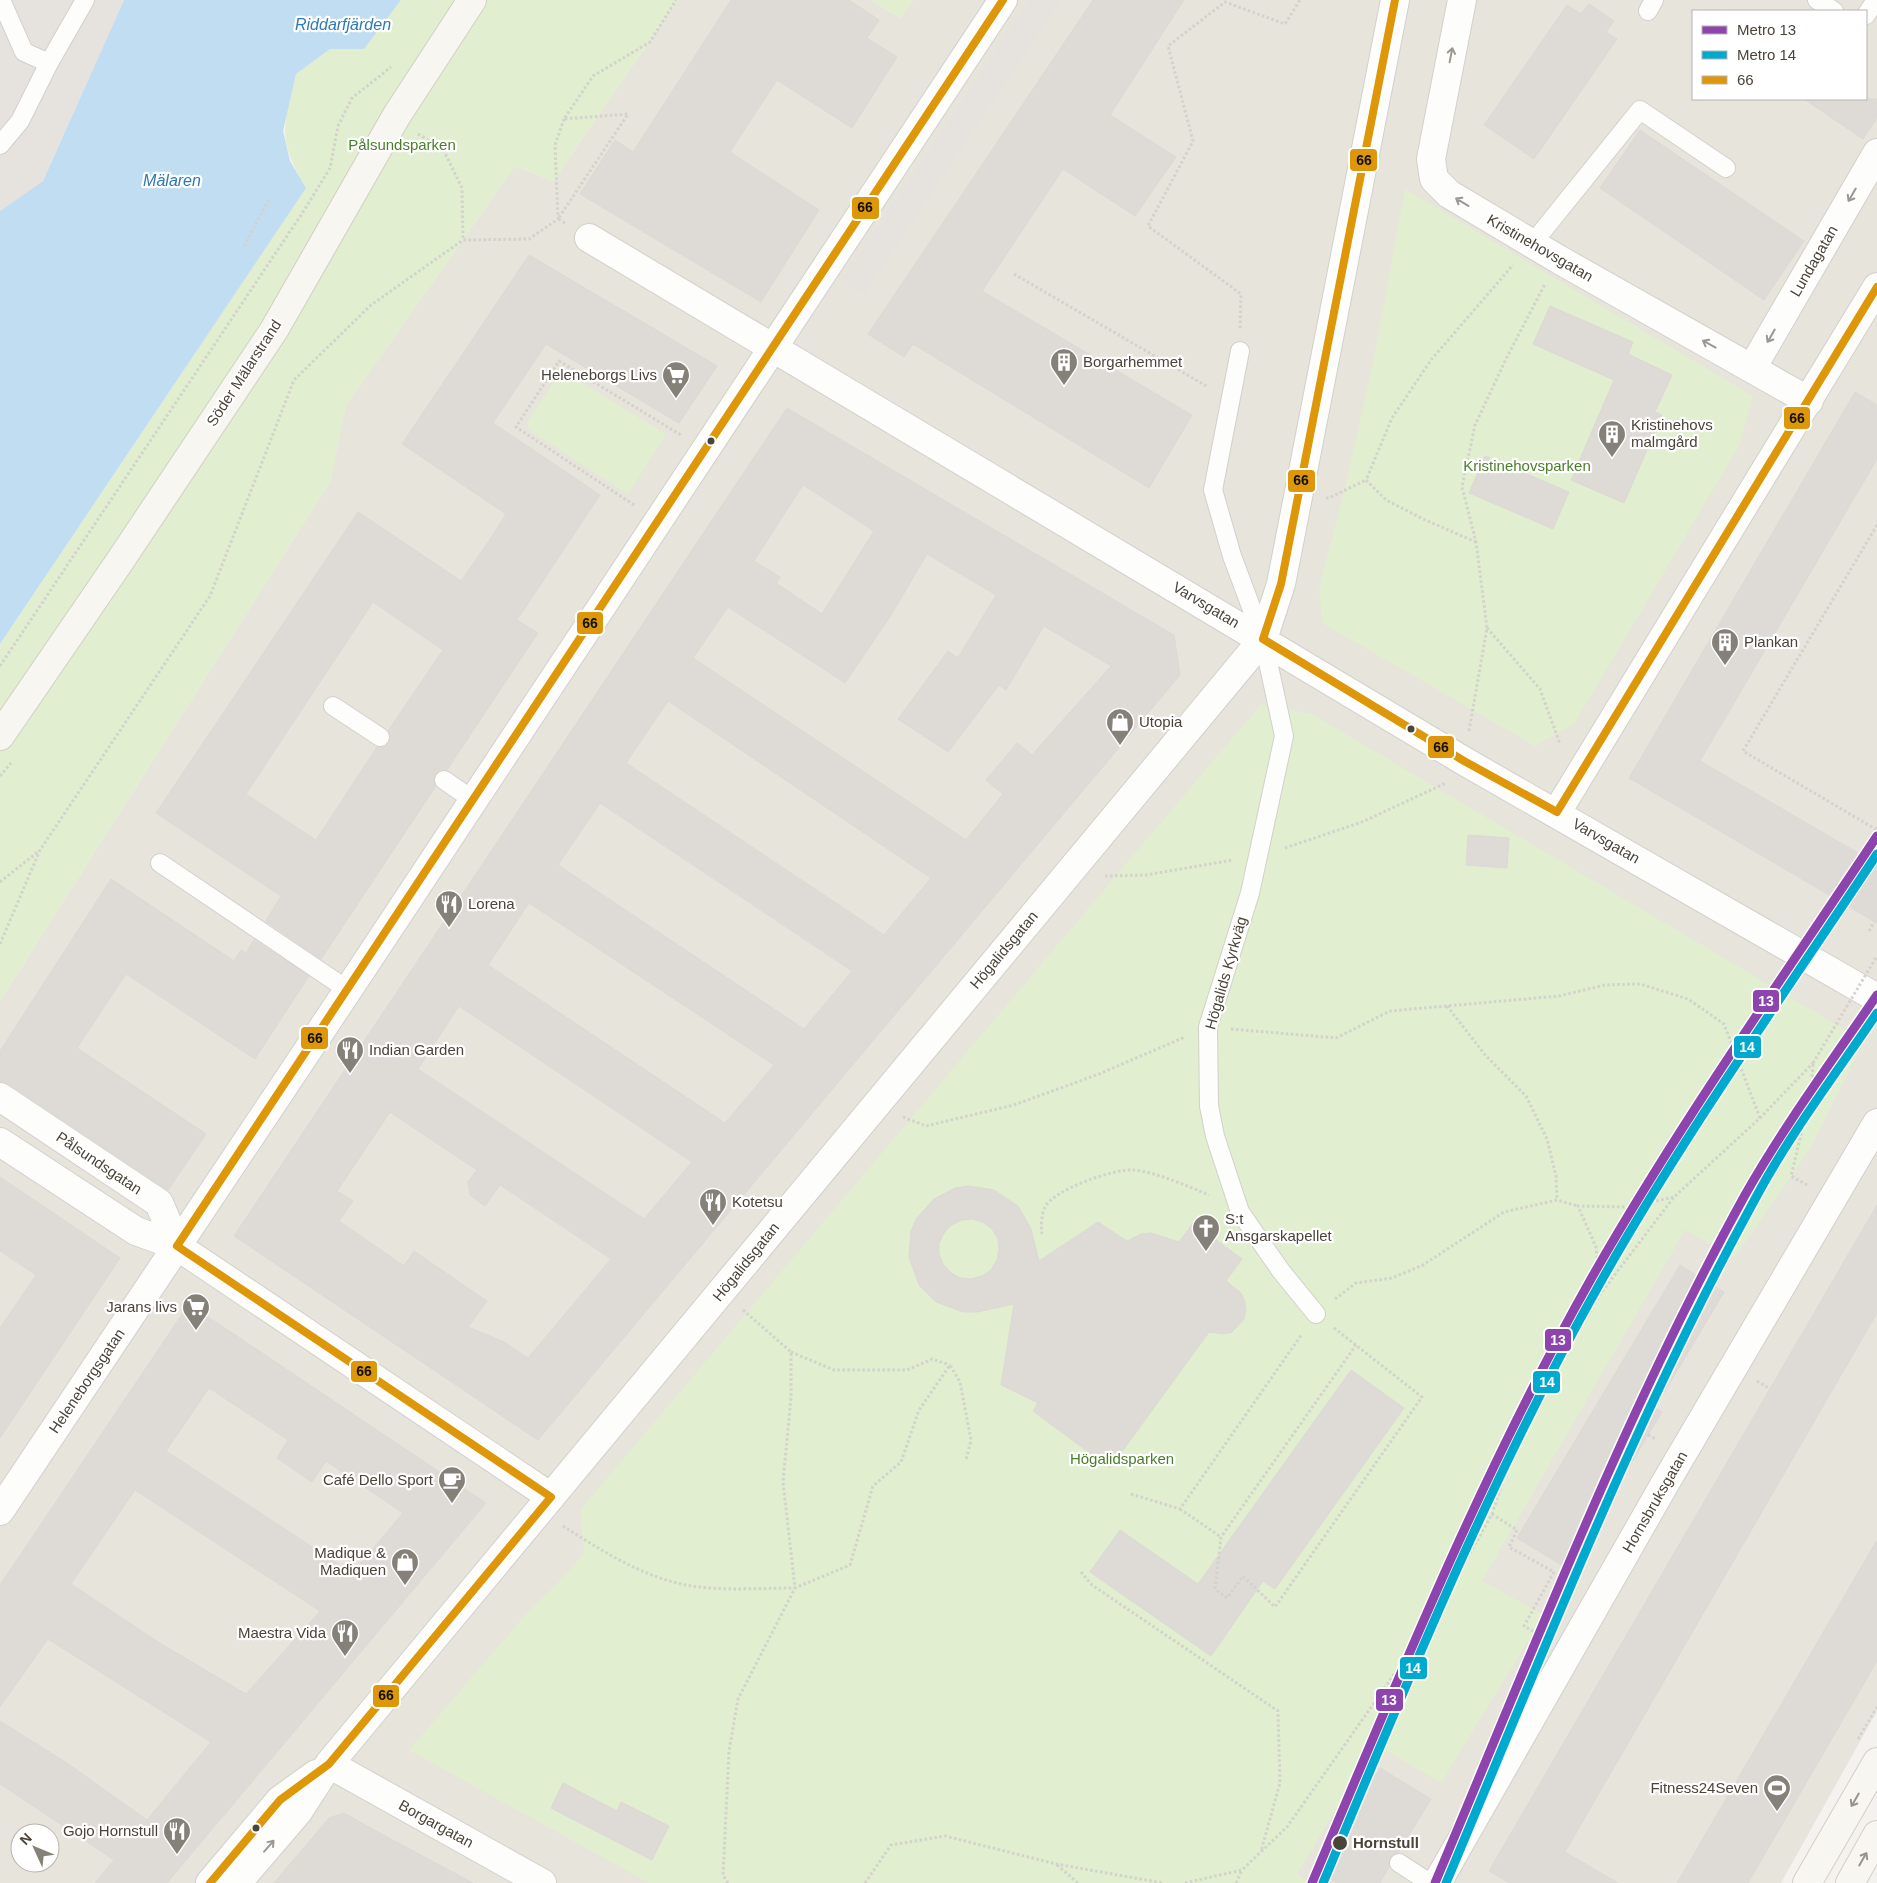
<svg xmlns="http://www.w3.org/2000/svg" width="1877" height="1883" font-family="Helvetica,sans-serif">
  <style>
    .residential { fill: #e7e4dc; fill-rule: evenodd }
    .industrial { fill: #e6e2de }
    .green { fill: #e1eecf }
    .parking { fill: #e6e3df }
    .water { fill: #c0ddf1 }
    .building { fill: #dedbd6; stroke: #dcd9d4; fill-rule: evenodd }
    .lines { fill: none; stroke-linecap: round; stroke-linejoin: round }
    .lane-casing { stroke: #d2d0cb; stroke-width: 20 }
    .street-casing { stroke: #d2d0cb; stroke-width: 30 }
    .secondary-casing { stroke: #d3cfc5; stroke-width: 30 }
    .path { stroke: #d3d2cc; stroke-width: 3; stroke-dasharray: 2.5 2.5; stroke-linecap: butt }
    .lane { stroke: #fdfdfc; stroke-width: 18 }
    .street { stroke: #fdfdfc; stroke-width: 28 }
    .secondary { stroke: #f7f6f1; stroke-width: 28 }
    .path-bridge { stroke: #d3d2cc; stroke-width: 3; stroke-dasharray: 2.5 2.5; stroke-linecap: butt }
    .bus-1-casing { stroke: #fff; stroke-width: 11 }
    .bus-1 { stroke: #dd9709; stroke-width: 8 }
    .metro-1-casing { stroke: #fff; stroke-width: 12 }
    .metro-2-casing { stroke: #fff; stroke-width: 12 }
    .metro-1 { stroke: #8e44ad; stroke-width: 9 }
    .metro-2 { stroke: #00a9ce; stroke-width: 9 }
    .oneway { stroke: #9b9791 }
    .oneway2 { stroke: #98948c }
    .bus-dot { fill: #4b4439; stroke: #fff; stroke-width: 2 }
    .labels { text-anchor: middle; stroke-width: 4.5; stroke-linejoin: round; paint-order: stroke }
    .park-label { font-size: 15px; fill: #4a7f2a; stroke: #fff }
    .street-label { font-size: 15px; fill: #4b4439; stroke: #fff }
    .poi-label { font-size: 15px; fill: #4b4439; stroke: #fff; text-anchor: start }
    .stop-label { font-size: 15px; font-weight: bold; fill: #4b4439; stroke: #fff; text-anchor: start }
    .water-label { font-size: 16px; font-style: italic; fill: #2e7ab2; stroke: #fff }
    .line-badge { stroke: #fff; stroke-width: 2 }
    .badge-label { font-size: 14px; text-anchor: middle; font-weight: bold; fill: #fff }
    .pale-badge-label { font-size: 14px; text-anchor: middle; font-weight: bold; fill: #111 }
  </style>
  <rect width="100%" height="100%" fill="#f4f2ee"/>
  <!-- residential -->
  <path class="residential" d="M678,0H872L900,18L913,0H1877V1711L1781,1883H0V1001L330,482L346,405L515,166L553,181ZM1693,11H1866V99H1693ZM20,1833H50V1863H20Z"/>
  <!-- industrial -->
  <path class="industrial" d="M0,0H124L43,181L0,211Z"/>
  <!-- green -->
  <path class="green" d="M401,0H678L553,181L515,166L346,405L330,482L0,1001V644L306,188C277,139 283,127 296,74L330,49L364,48Z
    M872,0H913L900,18Z
    M1405,189L1753,396L1739,446L1574,724L1535,746L1322,623L1319,588L1345,488L1373,362Z
    M566,373L666,434L628,494L529,430L527,423L558,375Z
    M1261,704L1312,714L1864,1041L1810,1149L1735,1257L1685,1230L1482,1581L1544,1615L1441,1783L1375,1744L1297,1874L1311,1883H649L409,1750L528,1612L558,1583L584,1553L580,1510Z"/>
  <!-- parking -->
  <path class="parking" d="M1029,0H1061L864,295L842,280Z"/>
  <!-- water -->
  <path class="water" d="M124,0H401L364,49H330L296,74L283,131L290,161L306,188L0,644V211L43,181Z"/>
  <!-- building -->
  <path class="building" d="M731,0H849L879,20L867,38L897,57L852,128L777,80L730,152L819,210L761,302L580,194L615,140L633,152Z
    M1093,0H1184L1110,115L1176,157L1135,216L1063,169L982,291L1192,415L1149,488L913,344L904,357L868,334Z
    M1589,4L1614,21L1606,32L1617,39L1534,159L1484,125L1567,5L1581,14Z
    M1804,99H1877V118L1863,139Z
    M1640,130L1804,241L1764,300L1600,188Z
    M529,255L717,366L679,423L546,344L493,423L600,495L517,620L538,633L447,770H440L435,774L433,780L436,786L321,959L266,921L281,896L156,813L358,512L461,581L489,541L506,514L402,444ZM373,602L443,650L388,731L391,737L389,743L384,747H377L316,840L246,794Z
    M1550,306L1633,342L1628,354L1672,375L1655,412L1662,415L1624,503L1571,480L1614,380L1533,344Z
    M1855,392L1877,405V459L1700,761L1877,864V923L1629,778Z
    M787,408L1174,635L1180,675L538,1440L234,1236ZM803,485L874,531L822,614L776,583L780,577L754,561ZM927,554L996,595L958,658L948,651L898,719L948,752L999,685L1006,690L1044,626L1111,666L1032,755L1017,743L986,780L1003,794L966,840L693,658L728,607L845,683L891,615ZM668,701L931,878L884,935L626,763ZM600,803L852,971L804,1029L558,865ZM529,903L774,1065L725,1123L488,965ZM459,1006L692,1162L644,1219L418,1069ZM390,1112L477,1170L468,1182L470,1195L485,1206L500,1185L611,1259L528,1358L504,1342L468,1327L487,1301L414,1251L404,1266L339,1221L353,1201L337,1191Z
    M1485,456L1569,492L1553,529L1469,493Z
    M1468,835L1509,838L1507,868L1466,865Z
    M111,879L234,961L241,950L246,953L254,940L309,976L255,1059L126,974L77,1048L206,1134L168,1190L9,1084L0,1081V1051Z
    M0,1177L120,1258L0,1438V1328L36,1275L0,1251Z
    M969,1186L994,1190L1018,1206L1031,1229L1039,1261L1098,1222L1127,1241L1141,1234L1151,1233L1179,1242L1193,1223L1242,1259L1226,1281L1241,1293L1245,1302L1246,1311L1244,1319L1232,1332L1223,1334L1209,1332L1110,1468L1033,1411L1038,1403L1001,1385L1014,1304L977,1312H963L936,1302L919,1285L909,1257L911,1231L917,1218L934,1199L955,1188ZM972,1219L983,1222L992,1229L998,1239L999,1249L997,1260L991,1270L982,1276L971,1279L960,1278L951,1273L943,1264L939,1254V1243L944,1233L951,1225L962,1220Z
    M1877,1205V1313L1565,1852L1618,1883H1509L1489,1871Z
    M1680,1265L1724,1292L1655,1408L1662,1412L1568,1569L1517,1538Z
    M189,1304L486,1503L167,1883H95L114,1860L0,1784V1721L67,1763L147,1820L211,1742L48,1639L0,1707V1585ZM209,1388L288,1440L277,1458L312,1482L326,1461L403,1513L352,1573L166,1451ZM135,1490L320,1611L246,1694L158,1642L71,1584Z
    M1351,1370L1404,1408L1275,1589L1263,1581L1211,1656L1090,1572L1120,1530L1198,1584Z
    M1877,1540V1661L1748,1883H1677Z
    M1380,1768L1431,1799L1398,1853L1390,1858L1389,1867L1380,1883H1337L1318,1871Z
    M563,1783L617,1811L621,1802L669,1826L652,1860L551,1808Z
    M344,1813L378,1832L473,1883H274L329,1818Z"/>
  <g class="lines">
    <!-- lane casing -->
    <g class="lane-casing">
      <path id="lane" d="M1817,0L1834,11
        M1648,11L1654,0
        M1866,15L1876,0
        M49,63L85,0
        M0,145L20,121L49,63L24,52L1,0
        M1532,244L1640,110L1726,168
        M1240,351L1213,490L1232,556L1263,639L1284,736L1250,893L1208,1027L1209,1106L1215,1136L1240,1212L1281,1271L1316,1314
        M333,706L380,737
        M444,780L473,800
        M160,863L348,990
        M1399,1863L1430,1883"/>
    </g>
    <!-- street casing -->
    <g class="street-casing">
      <path id="street" d="M1462,0L1431,159L1434,179L1449,194L1558,259L1809,401
        M589,238L1464,761L1877,998
        M1752,368L1877,153
        M1557,812L1877,287
        M0,1097L159,1203L177,1246
        M0,1142L136,1231L177,1246L551,1497
        M0,1511L348,990L1003,0
        M329,1764L542,1883
        M210,1883L280,1800L316,1774
        M237,1883L298,1812L329,1764L1263,639L1281,584L1395,0
        M1437,1883L1667,1480L1877,1123"/>
    </g>
    <!-- secondary casing -->
    <g class="secondary-casing">
      <path id="secondary" d="M0,736L120,561L274,330L397,115L472,0
        M1807,1883L1877,1762
        M1850,1883L1877,1835"/>
    </g>
    <!-- path -->
    <path class="path" d="M418,134L443,149L462,188L463,240L529,239L558,219L555,145L564,119
      M565,223L558,219L628,114L564,119L593,76L650,42L676,0
      M244,246L269,199
      M1014,274L1208,387
      M1240,328L1241,294L1148,226L1193,141L1168,46L1225,2L1285,24L1300,0
      M1326,498H1329L1366,480
      M634,505L516,427L559,361L681,435
      M1877,525L1743,751L1877,830
      M1476,542L1423,519L1386,500L1366,480L1392,418L1431,360L1513,265
      M1487,628L1540,689L1560,744
      M0,666L305,209L330,168L338,126L352,98L391,67
      M1469,731L1487,628L1476,542L1462,487L1475,425L1507,357L1545,284
      M0,776L11,763
      M1285,848L1362,822L1446,783
      M1105,876L1146,875L1233,860
      M0,882L39,851
      M1869,931L1874,922
      M0,944L40,850L210,596L294,380L371,305L463,240
      M1447,1006L1486,1056L1526,1096L1547,1139L1556,1176L1557,1200
      M1231,1029L1336,1038L1390,1011L1559,996L1605,985L1640,984L1688,999L1724,1024L1760,1118
      M903,1117L926,1126L1014,1105L1099,1074L1185,1037
      M1807,1185L1791,1176L1811,1093L1813,1064
      M1042,1234C1041,1226 1041,1215 1045,1207C1053,1190 1113,1169 1132,1170C1151,1170 1190,1187 1209,1195
      M1601,1293L1596,1247L1578,1206L1629,1207L1674,1197
      M1335,1299L1356,1283L1392,1278L1423,1265L1504,1212L1557,1200L1578,1206
      M743,1310L791,1352V1397L783,1482L795,1588L850,1565L873,1486L901,1462L919,1410L950,1365L960,1382L971,1440L966,1460
      M1334,1328L1422,1397L1275,1607L1243,1576L1227,1598L1215,1589L1221,1537L1356,1345
      M791,1352L834,1370H907L932,1359L950,1365
      M1757,1381L1770,1389
      M1648,1435L1656,1439
      M1131,1494L1180,1509L1302,1334
      M1180,1509L1221,1537
      M1492,1514L1517,1530L1509,1547L1554,1572L1524,1626L1544,1638
      M563,1526C602,1551 644,1578 691,1586C724,1591 761,1588 795,1588L738,1699L729,1751L723,1875L728,1883
      M1081,1572L1092,1585L1278,1711L1280,1783L1261,1851
      M1858,1739L1877,1707
      M1057,1865L1078,1883
      M865,1883L891,1845L945,1836L1056,1864L1163,1883
      M1185,1883L1242,1870L1287,1827L1433,1619L1492,1514L1518,1435L1601,1293L1674,1197L1760,1118L1813,1063
      M1236,1883L1242,1870"/>
    <!-- lane -->
    <use href="#lane" class="lane"/>
    <!-- street -->
    <use href="#street" class="street"/>
    <!-- secondary -->
    <use href="#secondary" class="secondary"/>
    <!-- path-bridge -->
    <path class="path-bridge" d="M1813,1063L1877,956"/>
    <!-- bus-1 casing -->
    <g class="bus-1-casing">
      <path id="bus-1" d="M1263,639L1281,584L1395,0
        M1263,639L1464,761L1557,812
        M1557,812L1877,287
        M177,1246L1003,0
        M177,1246L551,1497
        M210,1883L280,1800L329,1764L551,1497"/>
    </g>
    <!-- bus-1 -->
    <use href="#bus-1" class="bus-1"/>
    <!-- metro-1 casing -->
    <g class="metro-1-casing">
      <path id="metro-1" d="M1312,1883C1398,1679 1482,1472 1591,1279C1678,1126 1780,982 1877,836
        M1435,1883C1533,1651 1623,1416 1745,1195C1784,1126 1832,1061 1877,995"/>
    </g>
    <!-- metro-2 casing -->
    <g class="metro-2-casing">
      <path id="metro-2" d="M1323,1883C1408,1680 1491,1476 1599,1285C1683,1136 1783,996 1877,854
        M1446,1883C1543,1653 1634,1420 1754,1201C1789,1135 1835,1075 1877,1013"/>
    </g>
    <!-- metro-1 -->
    <use href="#metro-1" class="metro-1"/>
    <!-- metro-2 -->
    <use href="#metro-2" class="metro-2"/>
  </g>
  <!-- one-way arrows -->
  <defs><path id="oneway-shaft" d="M-6 0H5M1.5-3L5.5 0L1.5 3" fill="none" stroke-width="1.6" stroke-linecap="round" stroke-linejoin="round" transform="scale(1.25)"/></defs>
  <g class="oneway">
    <use href="#oneway-shaft" transform="translate(1451 55) rotate(-79)"/>
    <use href="#oneway-shaft" transform="translate(1852 195) rotate(120)"/>
    <use href="#oneway-shaft" transform="translate(1462 202) rotate(-149)"/>
    <use href="#oneway-shaft" transform="translate(1771 336) rotate(120)"/>
    <use href="#oneway-shaft" transform="translate(1709 344) rotate(-151)"/>
    <use href="#oneway-shaft" transform="translate(269 1846) rotate(-49)"/>
  </g>
  <g class="oneway2">
    <use href="#oneway-shaft" transform="translate(1855 1800) rotate(120)"/>
    <use href="#oneway-shaft" transform="translate(1863 1859) rotate(-60)"/>
  </g>
  <!-- icons -->
  <defs>
    <g id="building-pin" transform="scale(1.4375)"><path d="M0 17L-7.5 6A9.5 9.5 0 1 1 7.5 6Z" fill="#868178" stroke="#fff"/><path d="M-4-6H4V6H1V3H-1V6H-4ZM-2.5-4.3h1.7v1.8h-1.7ZM.8-4.3h1.7v1.8H.8ZM-2.5-1h1.7V.8h-1.7ZM.8-1h1.7V.8H.8Z" fill="#fff"/></g>
    <g id="supermarket-pin" transform="scale(1.4375)"><path d="M0 17L-7.5 6A9.5 9.5 0 1 1 7.5 6Z" fill="#868178" stroke="#fff"/><path d="M-6-5.5h2.5l.6 2H6L4.5 2H-2.5L-4.4-4H-6ZM-1.5 3.2a1.3 1.3 0 1 0 .1 0ZM3 3.2a1.3 1.3 0 1 0 .1 0Z" fill="#fff"/></g>
    <g id="shop-pin" transform="scale(1.4375)"><path d="M0 17L-7.5 6A9.5 9.5 0 1 1 7.5 6Z" fill="#868178" stroke="#fff"/><path d="M-5-2.5h2.3a2.7 3.5 0 0 1 5.4 0H5L5.5 6h-11ZM-1.5-2.5h3a1.5 2.3 0 0 0-3 0Z" fill="#fff"/></g>
    <g id="restaurant-pin" transform="scale(1.4375)"><path d="M0 17L-7.5 6A9.5 9.5 0 1 1 7.5 6Z" fill="#868178" stroke="#fff"/><path d="M-5-6h1v4h1v-4h1v4h1v-4h1v5L-1.5 .5V6h-2V.5L-5-1ZM5-6V6H3V1.5H1.5Q1.5-4 5-6Z" fill="#fff"/></g>
    <g id="church-pin" transform="scale(1.4375)"><path d="M0 17L-7.5 6A9.5 9.5 0 1 1 7.5 6Z" fill="#868178" stroke="#fff"/><path d="M-1.2-6h2.4v3.5h3.3v2.4h-3.3V6h-2.4V-.1h-3.3v-2.4h3.3Z" fill="#fff"/></g>
    <g id="cafe-pin" transform="scale(1.4375)"><path d="M0 17L-7.5 6A9.5 9.5 0 1 1 7.5 6Z" fill="#868178" stroke="#fff"/><path d="M-5.5-4.5H6V0H3Q3 3.5 0 3.5H-2.5Q-5.5 3.5-5.5 0ZM3-3.2v2h1.7v-2ZM-6 4.5H4V6H-6Z" fill="#fff"/></g>
    <g id="stadium-pin" transform="scale(1.4375)"><path d="M0 17L-7.5 6A9.5 9.5 0 1 1 7.5 6Z" fill="#868178" stroke="#fff"/><path d="M0-5a6.5 5 0 1 0 0 10a6.5 5 0 1 0 0-10ZM-3.5-1.8h7v3.6h-7Z" fill="#fff"/></g>
  </defs>
  <g fill-rule="evenodd">
    <use href="#building-pin" x="1064" y="362"/>
    <use href="#supermarket-pin" x="676" y="375"/>
    <use href="#building-pin" x="1612" y="434"/>
    <use href="#building-pin" x="1725" y="642"/>
    <use href="#shop-pin" x="1120" y="722"/>
    <use href="#restaurant-pin" x="449" y="904"/>
    <use href="#restaurant-pin" x="350" y="1050"/>
    <use href="#restaurant-pin" x="713" y="1202"/>
    <use href="#church-pin" x="1206" y="1228"/>
    <use href="#supermarket-pin" x="196" y="1307"/>
    <use href="#cafe-pin" x="452" y="1480"/>
    <use href="#shop-pin" x="405" y="1562"/>
    <use href="#restaurant-pin" x="345" y="1633"/>
    <use href="#stadium-pin" x="1777" y="1788"/>
    <use href="#restaurant-pin" x="177" y="1831"/>
  </g>
  <!-- markers -->
  <g class="bus-dot">
    <circle cx="711" cy="441" r="4.5"/>
    <circle cx="1411" cy="729" r="4.5"/>
    <circle cx="256" cy="1828" r="4.5"/>
    <circle cx="1340" cy="1843" r="8"/>
  </g>
  <g class="labels">
    <!-- park labels -->
    <g class="park-label">
      <text x="402" y="150">Pålsundsparken</text>
      <text x="1527" y="471">Kristinehovsparken</text>
      <text x="1122" y="1464">Högalidsparken</text>
    </g>
    <!-- street labels -->
    <g class="street-label">
      <text transform="translate(1540 248) rotate(30)" y="5">Kristinehovsgatan</text>
      <text transform="translate(1814 261) rotate(-60)" y="5">Lundagatan</text>
      <text transform="translate(244 373) rotate(-57)" y="5">Söder Mälarstrand</text>
      <text transform="translate(1206 605) rotate(31)" y="5">Varvsgatan</text>
      <text transform="translate(1606 841) rotate(30)" y="5">Varvsgatan</text>
      <text transform="translate(1004 950) rotate(-50)" y="5">Högalidsgatan</text>
      <text transform="translate(1226 973) rotate(-74)" y="5">Högalids Kyrkväg</text>
      <text transform="translate(99 1163) rotate(34)" y="5">Pålsundsgatan</text>
      <text transform="translate(746 1262) rotate(-51)" y="5">Högalidsgatan</text>
      <text transform="translate(87 1381) rotate(-56)" y="5">Heleneborgsgatan</text>
      <text transform="translate(1655 1502) rotate(-60)" y="5">Hornsbruksgatan</text>
      <text transform="translate(436 1824) rotate(29)" y="5">Borgargatan</text>
    </g>
    <!-- poi labels -->
    <g class="poi-label">
      <text x="1083" y="367">Borgarhemmet</text>
      <text x="657" y="380" text-anchor="end">Heleneborgs Livs</text>
      <text x="1631" y="430">Kristinehovs<tspan x="1631" dy="17">malmgård</tspan></text>
      <text x="1744" y="647">Plankan</text>
      <text x="1139" y="727">Utopia</text>
      <text x="468" y="909">Lorena</text>
      <text x="369" y="1055">Indian Garden</text>
      <text x="732" y="1207">Kotetsu</text>
      <text x="1225" y="1224">S:t<tspan x="1225" dy="17">Ansgarskapellet</tspan></text>
      <text x="177" y="1312" text-anchor="end">Jarans livs</text>
      <text x="433" y="1485" text-anchor="end">Café Dello Sport</text>
      <text x="386" y="1558" text-anchor="end">Madique &amp;<tspan x="386" dy="17">Madiquen</tspan></text>
      <text x="326" y="1638" text-anchor="end">Maestra Vida</text>
      <text x="1758" y="1793" text-anchor="end">Fitness24Seven</text>
      <text x="158" y="1836" text-anchor="end">Gojo Hornstull</text>
    </g>
    <!-- stop labels -->
    <g class="stop-label">
      <text x="1353" y="1848">Hornstull</text>
    </g>
    <!-- water labels -->
    <g class="water-label">
      <text x="343" y="30">Riddarfjärden</text>
      <text x="172" y="186">Mälaren</text>
    </g>
  </g>
  <g class="line-badge">
    <rect x="1349" y="148" width="29" height="24" rx="5" fill="#dd9709"/>
    <rect x="851" y="196" width="29" height="24" rx="5" fill="#dd9709"/>
    <rect x="1783" y="406" width="28" height="24" rx="5" fill="#dd9709"/>
    <rect x="1287" y="469" width="29" height="24" rx="5" fill="#dd9709"/>
    <rect x="576" y="611" width="28" height="24" rx="5" fill="#dd9709"/>
    <rect x="1427" y="735" width="28" height="24" rx="5" fill="#dd9709"/>
    <rect x="1752" y="989" width="28" height="24" rx="5" fill="#8e44ad"/>
    <rect x="300" y="1026" width="29" height="24" rx="5" fill="#dd9709"/>
    <rect x="1733" y="1035" width="29" height="24" rx="5" fill="#00a9ce"/>
    <rect x="1544" y="1328" width="28" height="24" rx="5" fill="#8e44ad"/>
    <rect x="350" y="1360" width="28" height="23" rx="5" fill="#dd9709"/>
    <rect x="1532" y="1370" width="29" height="24" rx="5" fill="#00a9ce"/>
    <rect x="1399" y="1656" width="29" height="24" rx="5" fill="#00a9ce"/>
    <rect x="372" y="1684" width="28" height="24" rx="5" fill="#dd9709"/>
    <rect x="1375" y="1688" width="29" height="24" rx="5" fill="#8e44ad"/>
  </g>
  <g class="badge-label">
    <text x="1766" y="1006">13</text>
    <text x="1747" y="1052">14</text>
    <text x="1558" y="1345">13</text>
    <text x="1547" y="1387">14</text>
    <text x="1413" y="1673">14</text>
    <text x="1389" y="1705">13</text>
  </g>
  <g class="pale-badge-label">
    <text x="1364" y="165">66</text>
    <text x="865" y="212">66</text>
    <text x="1797" y="423">66</text>
    <text x="1301" y="485">66</text>
    <text x="590" y="628">66</text>
    <text x="1441" y="752">66</text>
    <text x="315" y="1043">66</text>
    <text x="364" y="1376">66</text>
    <text x="386" y="1700">66</text>
  </g>
  <!-- legend -->
  <rect x="1692" y="10" width="175" height="90" fill="#ffffff" stroke="#b7b4b0"/>
  <rect x="1702" y="26" width="25" height="8" fill="#8e44ad" stroke="#b7b4b0"/>
  <text x="1737" y="35" font-size="15" fill="#4b4439">Metro 13</text>
  <rect x="1702" y="51" width="25" height="8" fill="#00a9ce" stroke="#b7b4b0"/>
  <text x="1737" y="60" font-size="15" fill="#4b4439">Metro 14</text>
  <rect x="1702" y="76" width="25" height="8" fill="#dd9709" stroke="#b7b4b0"/>
  <text x="1737" y="85" font-size="15" fill="#4b4439">66</text>
  <!-- north arrow -->
  <g transform="translate(35 1848) rotate(314)"><circle r="24" fill="#ffffff" stroke="#b7b4b0"/>
  <path d="M0-4L9 19L0 12L-9 19Z" fill="#868178"/>
  <text y="-8" font-size="14" font-weight="bold" text-anchor="middle" fill="#4b4439">N</text>
  </g>
</svg>
